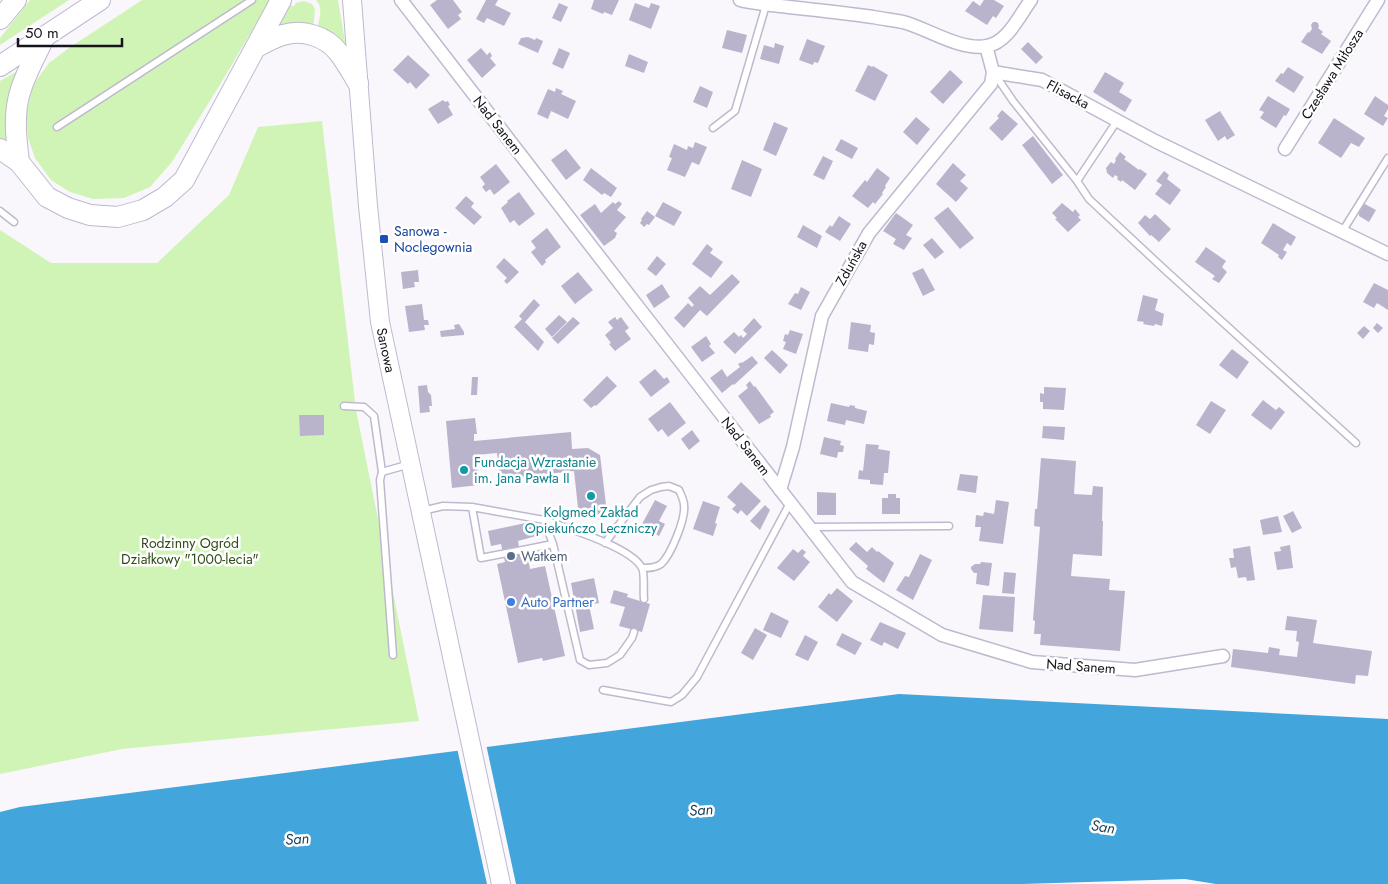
<svg xmlns="http://www.w3.org/2000/svg" width="1388" height="884" font-family="Jost,sans-serif">
  <style>
    .green { fill: #d0f3b6 }
    .water { fill: #42a5dc }
    .pier { fill: #f9f7fc }
    .building { fill: #b9b4cb }
    .lines { fill: none; stroke-linecap: round; stroke-linejoin: round }
    .service-casing { stroke: #beb9cf; stroke-width: 9 }
    .minor-casing { stroke: #beb9cf; stroke-width: 15 }
    .secondary-casing { stroke: #beb9cf; stroke-width: 20 }
    .primary-casing { stroke: #beb9cf; stroke-width: 22 }
    .service { stroke: #fff; stroke-width: 6 }
    .minor { stroke: #fff; stroke-width: 12 }
    .secondary { stroke: #fff; stroke-width: 18 }
    .primary { stroke: #fff; stroke-width: 20 }
    .transit-dot { fill: #1a4fb4; stroke: #fff; stroke-width: 2 }
    .culture-dot { fill: #0f9aa8; stroke: #fff; stroke-width: 2 }
    .service-dot { fill: #5c6f8a; stroke: #fff; stroke-width: 2 }
    .shop-dot { fill: #3f7fe0; stroke: #fff; stroke-width: 2 }
    .labels { text-anchor: middle; stroke-width: 5; stroke-linejoin: round; paint-order: stroke }
    .street-label { font-size: 14px; fill: #15131b; stroke: #fff }
    .transit-label { font-size: 14px; fill: #164399; stroke: #fff; text-anchor: start }
    .culture-label { font-size: 14px; fill: #0d838f; stroke: #fff; text-anchor: start }
    .park-label { font-size: 14px; fill: #2e4b11; stroke: #fff }
    .service-label { font-size: 14px; fill: #4e5e75; stroke: #fff; text-anchor: start }
    .shop-label { font-size: 14px; fill: #366cbe; stroke: #fff; text-anchor: start }
    .water-label { font-size: 15px; font-style: italic; fill: #1c455c; stroke: #fff }
  </style>
  <rect width="100%" height="100%" fill="#f9f7fc"/>
  <!-- green -->
  <path class="green" d="M30,0H69L0,45V38Z
    M142,0H270L221,83L172,162L150,187L124,198L93,199L70,192L51,180L35,158L28,138L26,115L33,85L49,63L69,48Z
    M316,0H338L347,53L318,25C320,16 323,8 316,0Z
    M304,1L312,4L315,9L313,31L272,33L289,5L294,6L296,3Z
    M19,70L11,145L0,140V81Z
    M322,121L356,410L419,721L122,749L0,774V230L51,263H157L229,195L258,127Z"/>
  <!-- water -->
  <path class="water" d="M899,694L1388,719V884H1216L1185,879L1023,884H0V812L20,807Z"/>
  <!-- pier -->
  <path class="pier" d="M486,744L516,884H487L457,748Z"/>
  <!-- building -->
  <path class="building" d="M437,0H453L462,12L458,15L461,19L448,29L430,5Z
    M486,0H498L495,5L511,13L504,26L487,18L484,23L476,19Z
    M594,0H619L612,15L604,12L603,14L591,9Z
    M984,0H994L1004,6L996,18L993,16L987,25L965,11L973,1L980,6Z
    M559,3L568,7L561,22L552,18Z
    M635,3L649,8L651,3L660,6L651,29L629,20Z
    M1313,22H1316L1318,23L1319,27L1318,28L1323,32L1321,34L1331,41L1322,54L1301,42L1308,32L1309,33L1312,29L1311,25Z
    M727,30L747,35L742,53L722,48Z
    M528,37L535,40L536,38L543,41L538,53L518,44L521,38Z
    M807,39L825,46L818,63L814,62L813,65L799,60Z
    M1028,42L1043,57L1036,64L1021,49Z
    M775,43L784,46L779,64L760,59L764,45L774,48Z
    M481,48L487,55L490,52L492,56L490,58L496,65L482,78L467,60Z
    M559,48L570,53L563,69L552,64Z
    M629,54L648,62L644,73L625,66Z
    M408,55L430,75L416,89L410,82L408,84L393,70Z
    M868,65L872,67L873,66L888,75L875,101L855,91Z
    M1288,67L1304,77L1294,93L1275,81L1281,73L1283,74Z
    M950,70L963,82L943,104L930,92Z
    M1105,72L1124,83L1119,92L1132,100L1125,112L1093,92Z
    M700,86L713,92L707,108L693,102Z
    M556,88L563,91L561,94L576,101L568,119L551,111L548,119L537,114L548,89L555,92Z
    M1268,96L1290,109L1286,116L1284,115L1276,128L1260,118L1264,112L1259,110Z
    M1375,96L1388,105V109L1384,116L1388,118L1383,126L1364,114Z
    M443,100L445,102L448,101L450,105L448,106L453,115L438,124L428,109Z
    M1002,110L1018,124L1002,141L989,128L999,118L997,116Z
    M1220,111L1235,135L1227,140L1225,136L1218,141L1205,120Z
    M916,117L930,129L917,145L903,132Z
    M1334,118L1365,138L1359,147L1351,143L1341,158L1318,143Z
    M774,122L788,128L776,156L763,150Z
    M1033,136L1063,175L1052,184L1022,145Z
    M841,139L858,148L852,159L835,150Z
    M695,142L707,147L699,165L692,162L685,177L667,170L672,158L669,157L674,144L687,150L688,146L693,148Z
    M566,149L581,168L566,180L551,160Z
    M1120,152L1126,157L1124,159L1139,170L1140,169L1147,174L1135,190L1122,180L1121,182L1117,179L1118,177L1115,175L1113,178L1107,173L1106,168L1111,162L1114,164L1116,160L1115,159Z
    M823,156L833,161L824,180L813,175Z
    M742,160L762,169L751,197L731,189Z
    M953,163L966,175L960,181L968,188L956,202L936,184Z
    M496,164L510,182L494,195L490,189L486,192L482,187L485,184L480,177Z
    M591,168L617,188L611,197L604,193L602,195L583,180Z
    M877,168L890,178L885,186L886,187L882,193L883,194L875,204L873,202L868,208L852,196L865,180L867,182Z
    M1164,171L1169,175L1167,179L1181,190L1170,205L1155,194L1162,185L1156,181Z
    M519,192L535,214L519,226L514,220L510,223L501,208L508,202L507,201Z
    M466,196L474,203L471,207L482,217L474,225L455,208Z
    M619,201L622,204L617,210L626,217L614,231L617,233L615,238L604,246L580,215L595,204L601,213L613,202L615,204Z
    M663,202L682,212L674,226L655,216Z
    M1062,203L1073,212L1075,209L1080,215L1078,217L1081,220L1068,232L1055,219L1057,218L1052,213Z
    M1363,203L1376,210L1369,222L1359,216V208Z
    M948,207L974,238L960,249L934,218Z
    M647,211L655,217L649,225L647,224L644,227L640,223L642,220L641,219Z
    M896,213L913,225L906,235L912,238L904,250L893,244L896,239L883,231Z
    M1155,214L1171,229L1159,242L1151,235L1150,236L1138,223L1145,215L1150,219Z
    M839,216L851,224L840,241L825,232L830,225L832,227Z
    M1273,223L1296,237L1291,246L1287,243L1283,250L1287,252L1282,260L1278,257L1279,255L1261,243Z
    M803,225L822,236L817,248L797,237Z
    M547,228L561,247L545,260L546,262L542,266L531,252L536,248L531,241Z
    M932,238L944,252L935,259L923,245Z
    M707,244L713,249L710,253L723,262L711,278L692,264Z
    M1206,247L1226,261L1222,267L1227,272L1219,283L1212,279L1215,276L1195,262Z
    M657,256L666,264L656,276L647,269Z
    M504,258L519,272L507,284L504,281L507,278L496,267Z
    M923,268L935,290L923,296L912,273Z
    M418,270L419,282H414L415,287L403,289L401,272Z
    M578,272L593,290L575,304L561,286Z
    M732,274L740,282L707,316L700,310L684,328L674,318L688,303L692,307L694,305L688,298L700,286L710,295Z
    M1374,283L1388,290V310L1377,303L1374,308L1363,302Z
    M662,284L670,297L654,308L646,295Z
    M801,287L810,292L801,310L788,304L795,293L798,294Z
    M1143,295L1158,299L1155,310L1164,314L1162,326L1155,324L1154,326L1143,324L1144,322L1137,321Z
    M534,299L540,305L525,322L544,342L538,351L514,327L522,319L519,316Z
    M422,304L424,320H428L429,325H424L425,330L409,332L405,306Z
    M559,315L567,322L552,337L545,329Z
    M573,317L580,323L558,344L552,338Z
    M615,317L617,320L621,317L629,328L625,331L631,339L615,351L609,344L611,343L605,335L613,328L608,322Z
    M754,318L762,327L735,354L723,342L734,332L739,337L741,335L743,338L747,334L743,330Z
    M851,322L871,325L870,332L875,333L874,345L869,344L868,352L848,349Z
    M1377,323L1383,328L1378,333L1373,328Z
    M459,324L464,332V335L441,337L440,331L455,329L454,325Z
    M1364,326L1370,331L1363,339L1357,333Z
    M790,330L803,334L796,354L783,349L786,342L783,341L785,334L788,335Z
    M706,336L711,344L709,346L715,353L702,362L691,347Z
    M1232,349L1249,362L1237,379L1219,365Z
    M772,350L788,365L780,374L764,358Z
    M752,356L758,363L734,385L733,384L722,393L710,378L722,369L727,377L740,367L738,364L742,362V363Z
    M655,369L664,379L667,377L670,382L651,397L639,382Z
    M607,376L617,386L596,406L595,405L591,408L583,400Z
    M472,377H478L477,395H471Z
    M750,381L754,387L755,386L774,412L770,415L771,417L759,424L738,396L748,388L746,385Z
    M427,385L428,392L431,395L432,406H429L430,412L420,413L418,386Z
    M1044,387L1066,388L1064,410L1043,409V402H1040V393L1044,394Z
    M1263,400L1276,410L1279,407L1285,412L1271,430L1251,415Z
    M1211,401L1226,410L1210,434L1196,425Z
    M670,402L686,423L668,437L662,429L658,432L648,419Z
    M831,403L849,407L850,405L855,406V408L867,411L864,424L846,420L845,425L827,421Z
    M299,415H324V435L300,436Z
    M475,418L477,434H474V441L571,432L572,449L588,448L600,455L607,513L579,517L574,471L500,479L497,453L476,455L479,485L452,488L446,421Z
    M1043,426L1065,427L1064,440L1042,438Z
    M692,430L700,441L689,450L681,439Z
    M824,437L841,441L840,445L844,446L843,452H838L837,458L820,454Z
    M866,444L879,445L878,449L890,451L888,473H884L883,485L870,484V480L858,479L859,470L863,471Z
    M1041,458L1076,461L1074,494L1092,495L1093,486L1103,487L1102,521H1103L1102,556L1073,554L1071,576L1110,579L1109,590L1125,591L1120,651L1040,645L1041,634H1034L1035,621L1033,620L1040,527L1034,526L1035,509H1037Z
    M960,474L978,476L976,493L957,490Z
    M741,482L761,501L747,516L741,510L738,514L732,509L736,505L727,497Z
    M817,492L836,493V515H817Z
    M888,494H896V498H900V514H882V498H888Z
    M655,500L667,506L659,521L665,524L659,536L641,526Z
    M996,500L1009,502L1003,544L979,541L981,527H975L976,515L983,516L984,512L994,514Z
    M703,501L720,507L715,523L717,524L713,536L693,529Z
    M765,505L770,510L760,530L750,521Z
    M1293,511L1302,528L1292,533L1283,516Z
    M1278,516L1282,532L1263,535L1260,520Z
    M530,522L540,533V535L518,541L521,559L528,557L530,569L545,566L565,656L543,661L542,658L518,663L497,564L505,562L501,544L491,546L488,531Z
    M856,542L867,552L872,547L877,552L878,551L894,563L884,583L866,569L868,566L849,549Z
    M1290,545L1293,568L1277,570L1274,552L1281,551L1280,547Z
    M1250,546L1255,580L1247,581L1246,577L1238,578L1236,567L1231,568L1229,558H1234L1233,549Z
    M793,549L798,553L802,549L806,552L803,556L810,562L794,581L777,568Z
    M920,554L932,560L913,600L896,590L905,576L909,577Z
    M981,562L992,563L989,586L976,584L977,573H974L971,569V567L975,564H980Z
    M1004,572L1016,573L1014,594L1002,593Z
    M594,578L599,603L589,605L594,629L580,632L571,583Z
    M837,588L853,601L837,622L818,607L829,593L831,595Z
    M614,590L628,594L627,597L650,604L642,632L619,626L625,607L610,603Z
    M983,595L1015,597L1013,632L979,629Z
    M771,612L789,621L781,638L763,630Z
    M1287,616L1317,620L1313,643L1372,651L1368,676L1356,675L1355,684L1231,667L1233,649L1268,653L1269,647L1280,649L1279,655L1297,657L1299,642L1296,641L1297,631L1285,630Z
    M880,622L906,633L898,649L884,642L882,646L870,640Z
    M755,628L767,635L753,660L741,653Z
    M842,633L862,643L855,655L836,645Z
    M805,635L818,642L808,661L795,655Z"/>
  <g class="lines">
    <!-- service casing -->
    <g class="service-casing">
      <path id="service" d="M994,73L1013,101L1077,181L1089,199L1164,269L1356,443
        M57,127L252,0
        M713,128L735,111L766,5
        M1077,181L1117,121
        M0,211L14,222
        M1342,232L1388,158
        M344,406L364,407L374,416L382,472
        M422,511L443,506L472,507L481,558L553,544L544,520L472,507
        M544,520C567,528 631,547 642,568C645,573 643,591 644,599
        M810,527L949,526
        M605,543L640,497L651,490L661,487L669,486L679,490C681,495 684,500 684,505C686,518 671,555 661,564C656,568 649,568 643,568
        M553,544L580,660L589,665L607,663L620,655L632,638L634,632
        M393,655L380,480L382,472L410,464
        M603,690L671,702L682,695L697,677L790,503"/>
    </g>
    <!-- minor casing -->
    <g class="minor-casing">
      <path id="minor" d="M401,0L635,303L852,582L942,635L1032,662L1135,670L1223,656
        M740,0C756,4 773,5 789,7C817,10 845,13 873,17C883,19 893,20 903,22C929,29 960,51 987,46C1008,42 1019,16 1031,0
        M986,46L993,72L1042,80L1155,141L1388,254
        M1285,149L1378,0
        M780,490L793,447L822,316L869,233L991,84L993,72"/>
    </g>
    <!-- secondary casing -->
    <g class="secondary-casing">
      <g id="secondary">
        <path id="s1" d="M352,0L368,206L380,322L501,884"/>
      </g>
    </g>
    <!-- primary casing -->
    <g class="primary-casing">
      <path id="primary" d="M0,19L16,0
        M255,48C264,43 273,38 283,35C303,29 326,36 339,53C346,62 352,73 358,83
        M0,66L100,0
        M0,149L19,162L47,197L68,208L90,215L118,217L143,210L165,197L184,180L281,0
        M19,162C16,138 13,112 21,89C27,71 37,53 45,36"/>
    </g>
    <!-- service -->
    <use href="#service" class="service"/>
    <!-- minor -->
    <use href="#minor" class="minor"/>
    <!-- secondary -->
    <use href="#secondary" class="secondary"/>
    <!-- primary -->
    <use href="#primary" class="primary"/>
  </g>
  <!-- markers -->
  <rect class="transit-dot" x="379" y="234" width="10" height="10" rx="2.5"/>
  <g class="culture-dot">
    <circle cx="464" cy="470" r="5"/>
    <circle cx="591" cy="496" r="5"/>
  </g>
  <circle class="service-dot" cx="511" cy="556" r="5"/>
  <circle class="shop-dot" cx="511" cy="602" r="5"/>
  <g class="labels">
    <!-- street labels -->
    <g class="street-label">
      <text transform="translate(1332 74) rotate(-58)" y="5">Czesława Miłosza</text>
      <text transform="translate(1068 94) rotate(28)" y="5">Flisacka</text>
      <text transform="translate(498 125) rotate(52)" y="5">Nad Sanem</text>
      <text transform="translate(851 263) rotate(-61)" y="5">Zduńska</text>
      <text dy="5" stroke="none"><textPath href="#s1" startOffset="352">Sanowa</textPath></text>
      <text transform="translate(746 446) rotate(52)" y="5">Nad Sanem</text>
      <text transform="translate(1081 666) rotate(4)" y="5">Nad Sanem</text>
    </g>
    <!-- transit labels -->
    <g class="transit-label">
      <text x="394" y="236">Sanowa -<tspan x="394" dy="16">Noclegownia</tspan></text>
    </g>
    <!-- culture labels -->
    <g class="culture-label">
      <text x="474" y="467">Fundacja Wzrastanie<tspan x="474" dy="16">im. Jana Pawła II</tspan></text>
      <text x="591" y="517" text-anchor="middle">Kolgmed Zakład<tspan x="591" dy="16">Opiekuńczo Leczniczy</tspan></text>
    </g>
    <!-- park labels -->
    <g class="park-label">
      <text x="190" y="548">Rodzinny Ogród<tspan x="190" dy="16">Działkowy "1000-lecia"</tspan></text>
    </g>
    <!-- service labels -->
    <g class="service-label">
      <text x="521" y="561">Watkem</text>
    </g>
    <!-- shop labels -->
    <g class="shop-label">
      <text x="521" y="607">Auto Partner</text>
    </g>
    <!-- water labels -->
    <g class="water-label">
      <text transform="translate(701 810) rotate(-4)" y="5">San</text>
      <text transform="translate(1103 827) rotate(9)" y="5">San</text>
      <text transform="translate(297 839) rotate(-4)" y="5">San</text>
    </g>
  </g>
  <!-- scale -->
  <path d="M18 38v8h104v-8" fill="none" stroke="#15131b" stroke-width="2.5"/>
  <text x="25" y="38" font-size="15" fill="#15131b" stroke="#ffffff" stroke-width="4" paint-order="stroke">50 m</text>
</svg>
